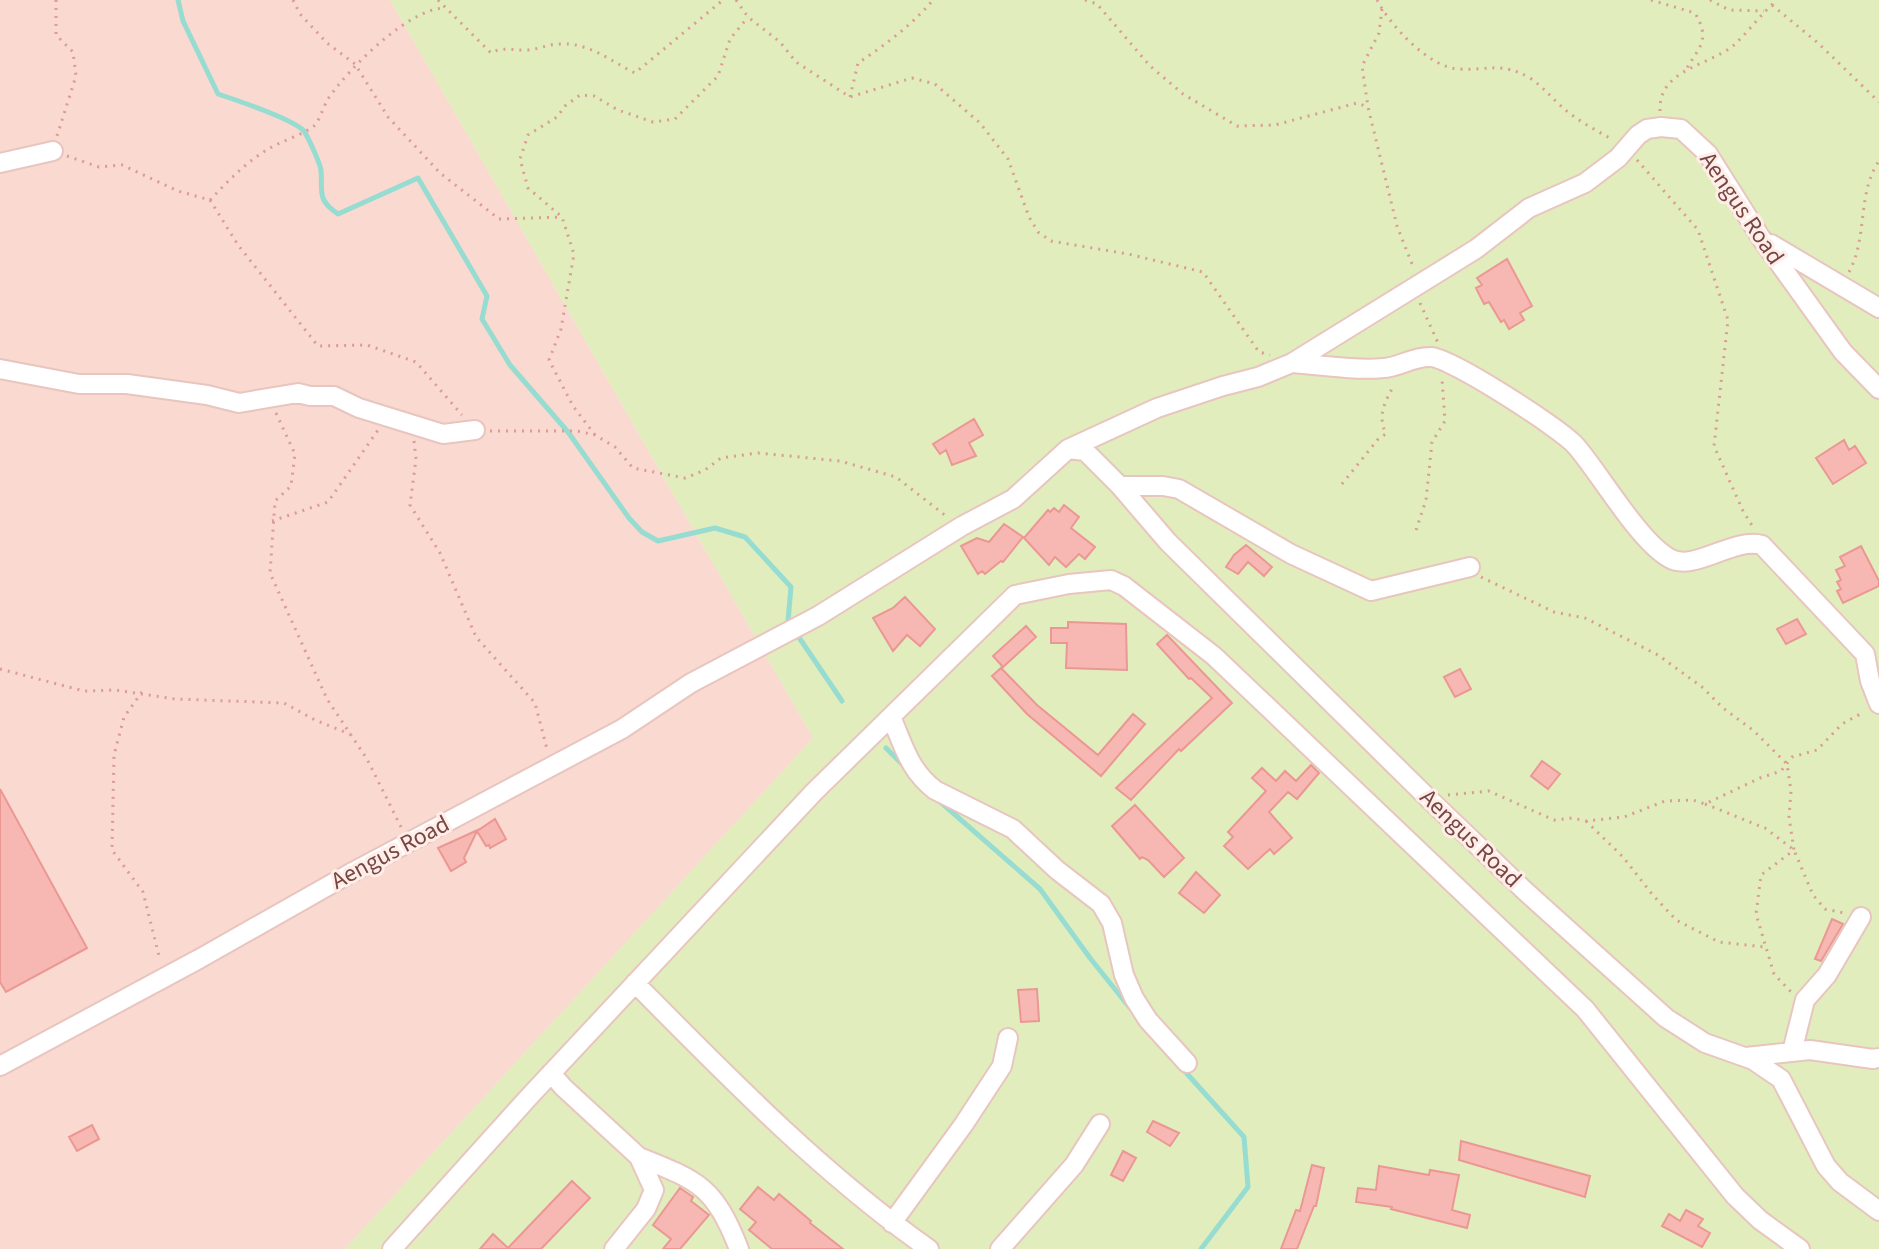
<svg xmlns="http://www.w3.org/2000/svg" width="1879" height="1249" font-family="'Source Sans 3',sans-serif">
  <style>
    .residential { fill: #f9d9d0 }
    .green { fill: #e1edbd }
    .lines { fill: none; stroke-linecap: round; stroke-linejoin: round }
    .stream { stroke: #97dcd0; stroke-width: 5 }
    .building { fill: #f7b8b4; stroke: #eb9793; stroke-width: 2 }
    .minor-casing { stroke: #e8c5bf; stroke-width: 22 }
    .path { stroke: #db9b97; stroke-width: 3; stroke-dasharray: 2 6; stroke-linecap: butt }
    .minor { stroke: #fff; stroke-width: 18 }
    .labels { text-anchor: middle; stroke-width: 6; stroke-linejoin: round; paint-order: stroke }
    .street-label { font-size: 24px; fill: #774544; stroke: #ffeee8 }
  </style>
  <rect width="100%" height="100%" fill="#ffe8df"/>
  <!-- residential -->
  <path class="residential" d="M0,0H390L813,738L345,1249H0Z"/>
  <!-- green -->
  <path class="green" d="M390,0H1879V1249H345L813,738Z"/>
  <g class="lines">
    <!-- stream -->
    <path class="stream" d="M178,0L183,21L218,94C236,100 293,119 304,131C308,137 321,165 321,171C323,192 316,199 338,214L418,178L487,296L482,319L510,365L568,432L629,518L642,532L658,541L715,528L745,537L791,587L788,621L790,625
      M796,633L842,701
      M886,748L905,767
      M937,799L1040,889L1090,958L1130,1008
      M1181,1067L1244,1137L1248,1187L1201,1249"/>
  </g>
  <!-- building -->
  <path class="building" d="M1507,259L1532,306L1520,313L1524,320L1509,329L1504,320L1501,322L1489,302L1484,304L1476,288L1482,285L1477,278Z
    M974,419L983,435L969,443L976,456L952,465L946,450L940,454L933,444Z
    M1844,440L1849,450L1855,446L1866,463L1833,484L1816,458Z
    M1064,505L1079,517L1071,528L1095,547L1085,559L1079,554L1066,567L1055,557L1049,565L1024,538L1048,510L1050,512L1054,508L1059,512Z
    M1004,524L1023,537L1003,562L1001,561L985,574L982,571L978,574L961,546L977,538L989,542Z
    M1246,545L1272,567L1264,576L1248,562L1238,574L1226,567L1234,555Z
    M1861,546L1879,581V586L1843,603L1837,591L1841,589L1837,582L1841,580L1836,570L1845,566L1840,557Z
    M905,597L935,629L920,646L907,635L893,651L873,618L893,608Z
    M1797,619L1806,634L1786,644L1777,629Z
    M1068,622L1126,624L1127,670L1066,668L1067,643H1051V628H1068Z
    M1026,626L1036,637L1003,667L993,656Z
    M1167,635L1232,703L1181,751L1179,749L1131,800L1116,788L1212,698L1191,678L1189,679L1157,644Z
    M1001,668L1037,705L1098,755L1133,714L1145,724L1101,776L1027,714L992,676Z
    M1460,669L1471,689L1455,697L1444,677Z
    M1542,761L1560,774L1548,789L1531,776Z
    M1311,765L1319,773L1297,799L1288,792L1269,812L1292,838L1274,854L1270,849L1248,869L1224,846L1233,837L1228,832L1266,791L1252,778L1262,768L1276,781L1285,771L1296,781Z
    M0,789L87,948L6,992L0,982Z
    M1135,805L1184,858L1164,877L1148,860L1142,857L1140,859L1112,826Z
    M495,819L506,839L490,848L489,845L486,846L477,831L464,858L466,862L451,871L438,848L480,829Z
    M1196,872L1220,895L1204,913L1179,893Z
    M1832,919L1843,924L1821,961L1815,959Z
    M1037,989L1039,1021L1021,1022L1018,990Z
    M1153,1121L1179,1133L1170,1146L1147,1132Z
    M92,1125L99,1139L77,1151L69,1137Z
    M1461,1141L1590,1176L1585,1197L1459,1160Z
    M1123,1151L1136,1158L1123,1181L1111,1175Z
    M1312,1165L1324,1168L1316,1206H1314L1297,1249H1281L1296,1210L1300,1211Z
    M1379,1166L1429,1175L1430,1170L1459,1175L1452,1210L1470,1215L1467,1228L1391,1209L1392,1207L1356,1202L1358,1188L1376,1190Z
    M572,1181L590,1198L541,1249H480L493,1234L508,1248Z
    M758,1187L774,1200L779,1194L811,1221L810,1223L843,1249H772L749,1230L756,1222L740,1209Z
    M680,1188L693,1197L691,1201L709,1215L680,1249H663L671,1239L653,1225Z
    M1686,1210L1703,1219L1698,1226L1710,1233L1702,1247L1662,1226L1669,1214L1680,1221Z"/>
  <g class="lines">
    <!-- minor casing -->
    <g class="minor-casing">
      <path id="minor" d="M0,163L53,151
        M1771,244L1879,308
        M1292,363C1322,365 1354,371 1384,368C1400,367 1414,356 1431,357C1451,358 1560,428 1576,446C1601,475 1638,540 1669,558C1694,573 1732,537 1762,545L1865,654L1870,681L1879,704
        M0,369L79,384H127L207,395L239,403L298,393L310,396H334L359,408L443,434L475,430
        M1068,449L1157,408L1223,386L1258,377L1292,363L1476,249L1529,208L1585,183L1618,158L1638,135L1647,129L1661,127L1681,129L1708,154L1761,238L1843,352L1879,389
        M1120,486H1163L1179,489L1291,554L1371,591L1470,567
        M891,717C904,746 909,770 935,790L1013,829L1057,870L1101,904L1112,923L1124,975L1134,998L1148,1020L1187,1063
        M635,983C728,1077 821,1173 929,1249
        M1792,1052L1805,1000L1827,975L1861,917
        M1746,1057L1810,1050L1873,1059L1879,1058
        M0,1066L199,959L349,874L622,729L691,683L818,616L962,526L1013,499L1068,449L1085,451L1120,486L1168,542L1428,798L1525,891L1666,1018L1705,1043L1753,1060L1781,1079L1826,1166L1840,1182L1879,1211
        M551,1073L563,1087L639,1157L654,1190L646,1209L614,1249
        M639,1157C699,1181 714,1186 739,1249
        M892,1223L964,1124L1002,1066L1008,1038
        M392,1249L528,1098L814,792L1015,595L1069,584L1111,580L1124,586L1214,656L1585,1009L1735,1196L1760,1220L1800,1249
        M1000,1249L1074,1165L1100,1124"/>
    </g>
    <!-- path -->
    <path class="path" d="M56,0V35L73,52L76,76L57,136
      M293,0L300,14L327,43L355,64L388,117L440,173L499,219L562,217
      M438,0L491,53C503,46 515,51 528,50C539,49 549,44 559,44C589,42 610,61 635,73L723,0
      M736,0L748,17L780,42L796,62L850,97L912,78L935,84L980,123L1008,159L1029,217L1038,232L1051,241L1128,254L1203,272L1259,352L1270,355
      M1085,0L1097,4L1150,66L1183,94L1237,126L1275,125L1357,103L1368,107
      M1377,0C1390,25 1429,68 1459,69C1488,71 1500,61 1530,78C1542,86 1551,97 1562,107C1576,120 1596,130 1613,140
      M1651,0L1695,13C1710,39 1701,45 1687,68
      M1710,0L1729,10L1764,11
      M1772,5L1818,43L1879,102
      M1382,9L1379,33L1362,66L1368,107L1397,226L1414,269
      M850,97L858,63C885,45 912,25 933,0
      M1660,111C1658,69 1709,66 1734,45C1749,31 1761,14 1777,0
      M67,156L99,167L122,165L178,191L210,200C228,181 247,161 270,148C282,141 304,134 314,126C320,120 323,107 328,99C348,69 409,8 445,8
      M1637,160L1698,230L1728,320L1714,446L1743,511L1753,527
      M210,200L238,245L318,346L367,345L416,362L462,415
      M1849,272C1868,237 1857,193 1879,161
      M1420,303L1438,343
      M276,413L295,454L291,486L275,501L270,573L327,699L367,759L402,829
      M490,431H577L595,435L615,447L633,468L685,478L705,470L721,458L758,453L840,461L896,477L946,516
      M595,435L573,406L549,360L561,329L574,254L562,217L528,188L520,159L528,135L557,117L565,106L580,95L594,96L618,110L653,122L675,119L718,76L730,39L748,17
      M414,441L416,459L410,505L440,553L476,637L535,703L547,749
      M1342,484L1379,438L1386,434C1377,415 1385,402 1394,385
      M272,521L328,502L378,430
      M1416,530L1426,500L1432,442L1445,421L1442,379
      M1481,577L1554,612L1585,618L1658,655L1702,687L1723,708L1754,731L1787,764L1791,791L1789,817L1794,850L1761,875L1756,914L1774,974L1792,993
      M0,669L84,691L115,690L175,699L284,703L315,720L350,734
      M142,692L124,717L114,755L112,850L143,892L160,960
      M1448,795L1489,791L1554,820L1572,818L1586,821L1624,817L1665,801L1693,800L1705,804L1760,778L1781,771L1792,757L1817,750L1842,724L1864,712
      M1705,804L1765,828L1794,850L1813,895L1825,909L1844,913
      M1586,821L1623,857L1652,894L1676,920L1719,942L1765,947"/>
    <!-- minor -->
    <use href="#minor" class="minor"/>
  </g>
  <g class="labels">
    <!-- street labels -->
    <g class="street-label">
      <text transform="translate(1742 208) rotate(56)" y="8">Aengus Road</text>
      <text transform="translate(1471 838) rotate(44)" y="8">Aengus Road</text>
      <text transform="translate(390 852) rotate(-28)" y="8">Aengus Road</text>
    </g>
  </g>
</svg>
